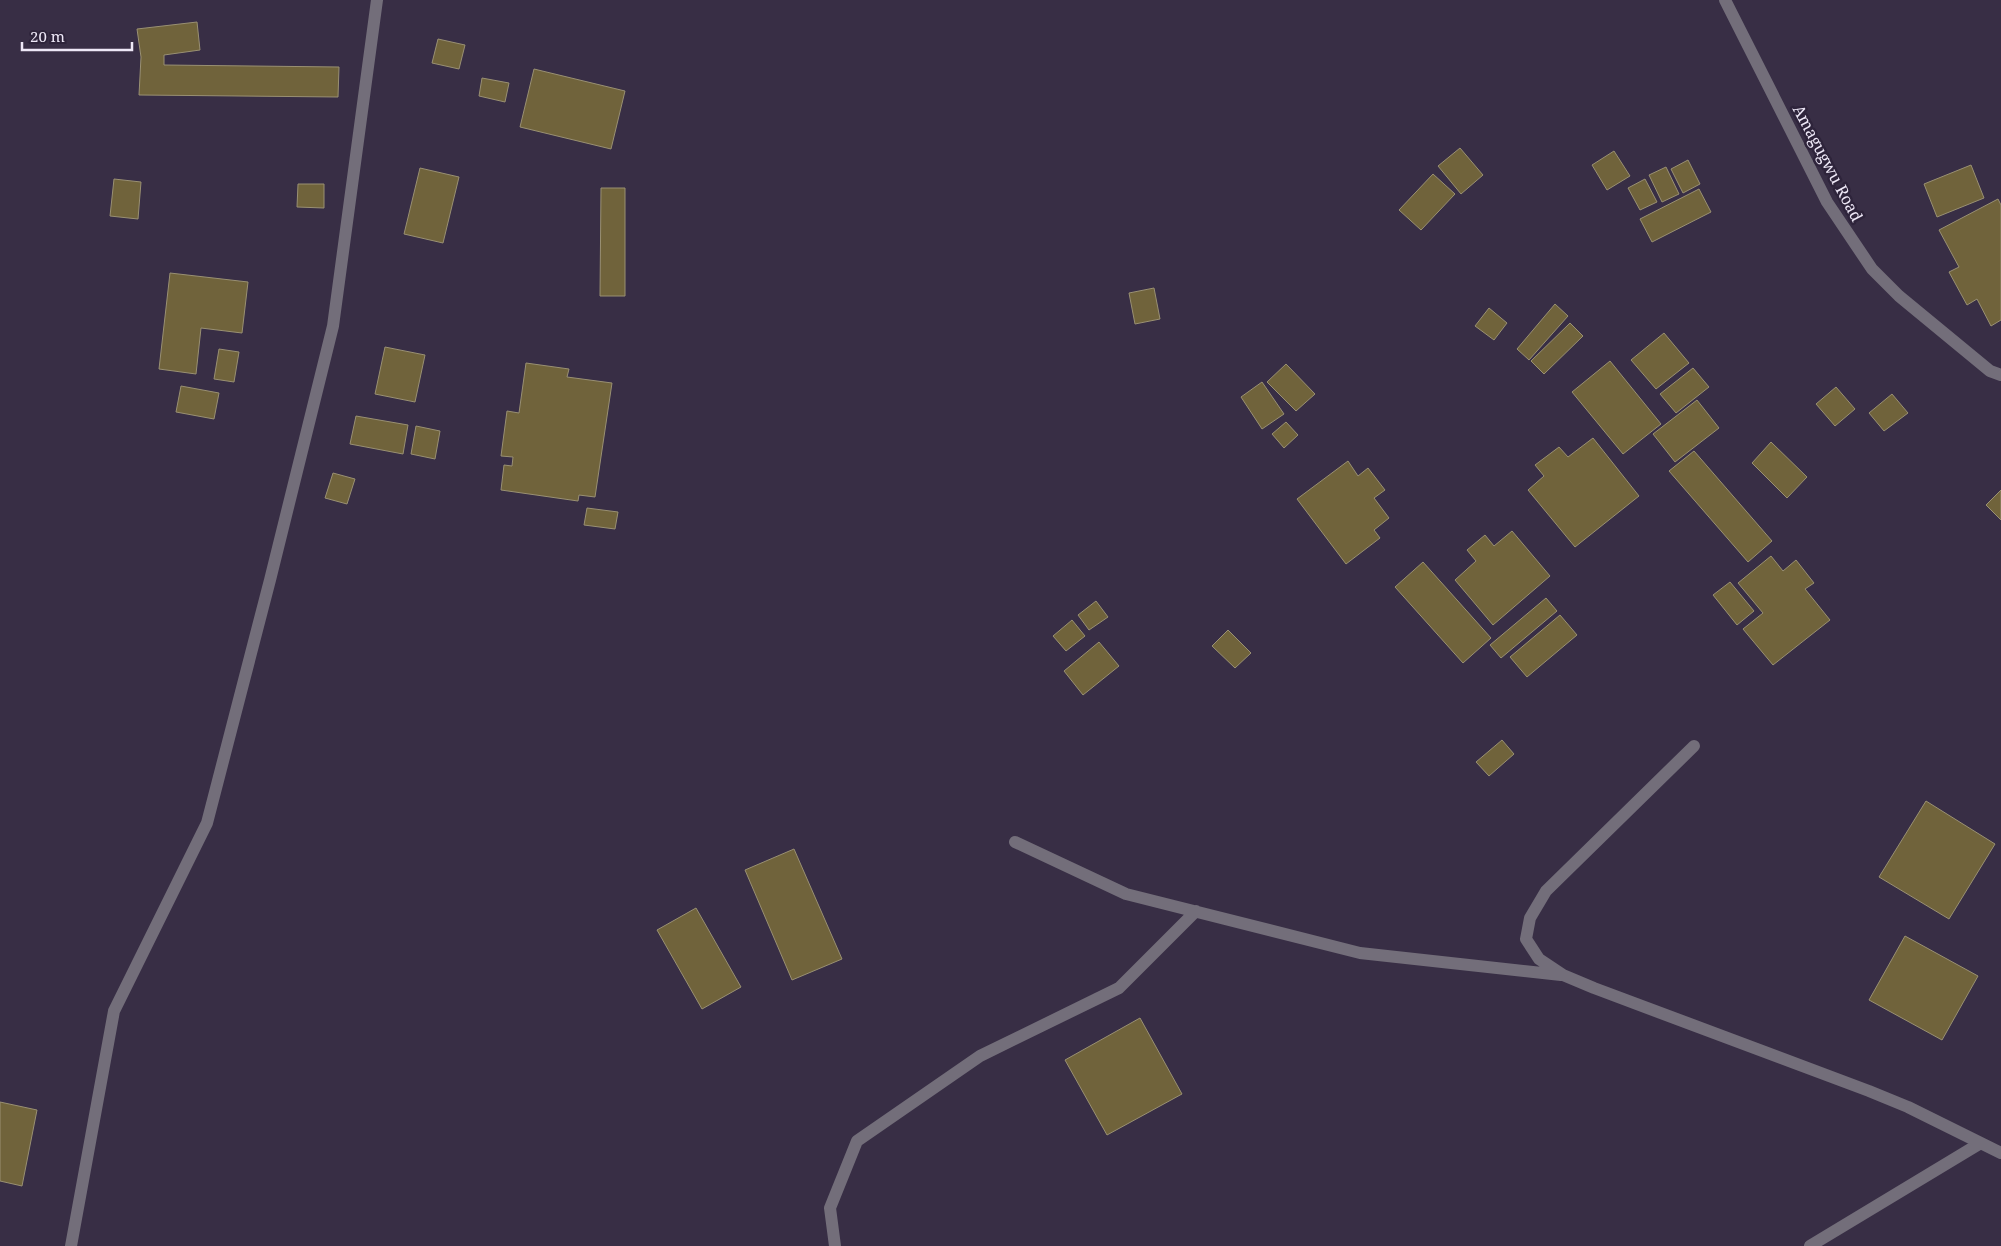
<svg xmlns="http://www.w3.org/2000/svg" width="2001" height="1246" font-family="'Noto Serif',serif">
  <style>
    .building { fill: #70633b; stroke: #999073 }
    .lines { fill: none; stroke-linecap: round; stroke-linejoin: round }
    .street { stroke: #736e7a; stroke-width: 12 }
    .labels { text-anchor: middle; stroke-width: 5; stroke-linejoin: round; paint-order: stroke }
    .street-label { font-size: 16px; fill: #eee8f7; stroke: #2e243b }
  </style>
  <rect width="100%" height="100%" fill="#382e45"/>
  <!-- building -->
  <path class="building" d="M197,22L200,50L164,55V65L339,67L338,97L139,95L141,57L137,29Z
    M438,39L465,45L459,69L432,63Z
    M534,69L625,91L611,149L520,127Z
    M482,78L509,83L505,102L479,96Z
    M1460,148L1483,175L1461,194L1438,166Z
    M1614,151L1630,176L1607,190L1592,165Z
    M1688,160L1700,184L1683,193L1671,169Z
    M1971,165L1984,198L1937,217L1924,184Z
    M1666,167L1679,194L1662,202L1649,175Z
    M420,168L459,177L443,243L404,234Z
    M1433,174L1455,194L1421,230L1399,210Z
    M114,179L141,182L138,219L110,216Z
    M1645,179L1657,202L1640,210L1628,188Z
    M298,184H324V208L297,207Z
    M601,188H625V296H600Z
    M1699,189L1711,212L1652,242L1640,219Z
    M1998,199L2001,205V320L1991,326L1977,299L1967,305L1949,272L1959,267L1939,230Z
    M170,273L248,282L242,333L201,328L196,374L159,369Z
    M1154,288L1160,319L1135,324L1129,293Z
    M1555,304L1568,316L1529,360L1517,349Z
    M1489,308L1507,323L1494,340L1475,326Z
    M1570,323L1583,336L1544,374L1531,361Z
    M1664,333L1689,363L1656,389L1631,360Z
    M385,347L425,355L415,402L375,394Z
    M219,349L239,352L234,382L214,379Z
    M1610,361L1661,424L1623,454L1572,392Z
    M526,363L569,369L567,377L612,383L595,497L579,495L578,501L501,490L504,465L512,466L513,457L501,456L507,411L519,413Z
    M1286,364L1315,394L1296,411L1267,382Z
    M1693,368L1709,387L1676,413L1660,394Z
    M1262,382L1284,414L1262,429L1241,397Z
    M181,386L219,393L214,419L176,412Z
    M1836,387L1855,409L1835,426L1816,404Z
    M1892,394L1908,413L1884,431L1869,413Z
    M1697,400L1719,428L1675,462L1653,434Z
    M356,416L408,425L403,454L350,444Z
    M1286,422L1298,435L1284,448L1272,434Z
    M416,426L440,431L435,459L411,454Z
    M1593,438L1639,496L1575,547L1528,490L1544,476L1535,465L1559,447L1568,457Z
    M1771,442L1807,477L1787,498L1752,463Z
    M1694,451L1772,541L1748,562L1669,471Z
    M1348,461L1358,476L1368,468L1385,490L1374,498L1389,518L1374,530L1380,538L1346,564L1297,499Z
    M333,473L355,479L347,504L325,498Z
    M2001,490V520L1986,505Z
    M587,508L618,512L615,529L584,525Z
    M1512,531L1550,576L1493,625L1455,580L1476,561L1467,550L1485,535L1494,546Z
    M1771,556L1783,571L1796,560L1814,583L1805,589L1830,620L1773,665L1743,629L1763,613L1738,583Z
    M1423,562L1491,638L1463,663L1395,587Z
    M1730,582L1754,611L1737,625L1713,595Z
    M1546,598L1557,611L1501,658L1490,645Z
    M1096,601L1108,617L1089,630L1078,615Z
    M1560,615L1577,635L1527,677L1510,657Z
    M1072,620L1085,636L1066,651L1053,636Z
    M1228,630L1251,653L1235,668L1212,646Z
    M1099,642L1119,666L1083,695L1064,671Z
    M1502,740L1514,754L1489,776L1476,762Z
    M1926,801L1995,844L1949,919L1879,877Z
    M794,849L842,959L792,980L745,870Z
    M696,908L741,987L702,1009L657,930Z
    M1905,936L1978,976L1942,1040L1869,1000Z
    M1140,1018L1182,1094L1107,1135L1065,1060Z
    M0,1102L37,1110L22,1186L0,1181Z"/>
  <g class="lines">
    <!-- street -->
    <path class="street" d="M1725,0L1827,202L1872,269L1899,296L1990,371L2001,375
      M1694,746L1546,891L1530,918L1526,939L1539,959L1563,975L1594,988L1869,1091L1908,1107L2001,1153
      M1015,842L1126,894L1360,953L1561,975
      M71,1246L114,1011L207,823L270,580L333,326L377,0
      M835,1246L830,1208L857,1141L980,1056L1119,988L1196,911
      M1810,1246L1979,1144"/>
  </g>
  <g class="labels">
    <!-- street labels -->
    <g class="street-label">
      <text transform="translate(1828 163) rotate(62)" y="6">Amagugwu Road</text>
    </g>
  </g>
  <!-- scale -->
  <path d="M22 42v8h110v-8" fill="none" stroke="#eee8f7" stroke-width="2.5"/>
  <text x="30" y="42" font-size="15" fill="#eee8f7" stroke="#2e243b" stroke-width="4" paint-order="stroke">20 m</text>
</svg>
